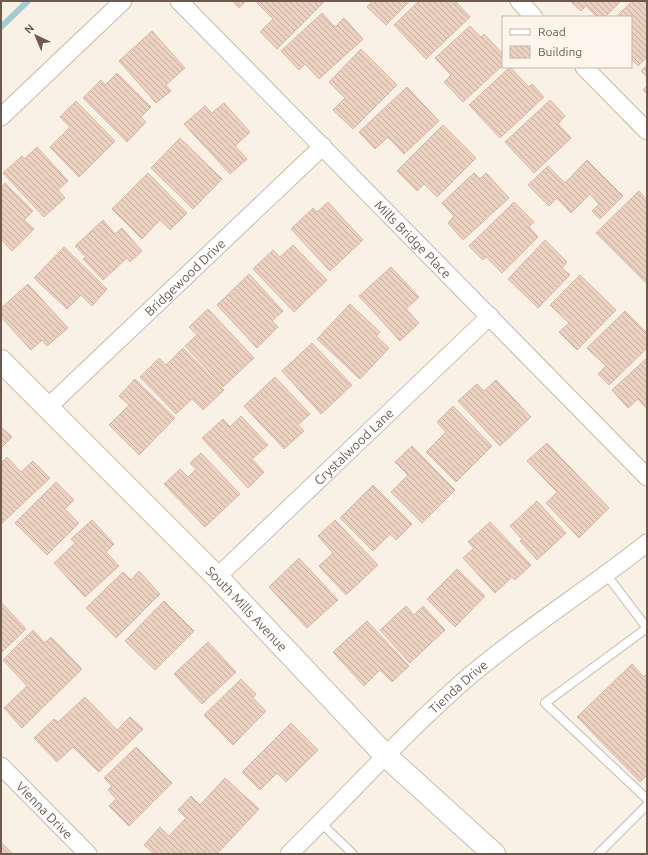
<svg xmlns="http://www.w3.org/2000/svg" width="648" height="855" font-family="Ubuntu,sans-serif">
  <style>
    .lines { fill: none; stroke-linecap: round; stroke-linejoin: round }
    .stream { stroke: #a4cbd1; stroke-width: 6 }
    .building { fill: url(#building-back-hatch); stroke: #dcb7a3 }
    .lane-casing { stroke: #c9b9ad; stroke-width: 10 }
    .street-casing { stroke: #c9b9ad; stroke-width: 19 }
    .secondary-casing { stroke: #cebbae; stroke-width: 24 }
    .lane { stroke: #fff; stroke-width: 8 }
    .street { stroke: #fff; stroke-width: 17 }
    .secondary { stroke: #fff; stroke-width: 22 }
    .labels { text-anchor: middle; stroke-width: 4; stroke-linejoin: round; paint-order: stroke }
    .street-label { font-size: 13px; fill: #6f594d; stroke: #fdf5eb }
  </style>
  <defs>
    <pattern id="building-back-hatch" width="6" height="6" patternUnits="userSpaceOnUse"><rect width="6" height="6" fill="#ecd1c0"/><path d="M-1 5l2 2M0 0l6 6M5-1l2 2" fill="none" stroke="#c3ad9e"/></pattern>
  </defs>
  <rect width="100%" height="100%" fill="#f9f1e5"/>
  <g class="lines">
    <!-- stream -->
    <path class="stream" d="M1,27L28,1"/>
  </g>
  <!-- building -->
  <path class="building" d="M232,1H246L239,8Z
    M259,1H323L324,2L277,49L260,32L273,19L257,3Z
    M372,1H410L386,25L367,7Z
    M419,1H451L454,4L456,2L470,17L426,59L394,25Z
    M570,1H621L605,17H597L586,6L581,11Z
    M632,1H647V57L638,66L631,59V17H616Z
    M322,13L335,27L344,18L363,39L319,79L305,64L299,70L281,51Z
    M470,26L481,37L484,34L503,54V65L463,102L444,82L451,75L435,58Z
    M152,31L185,68L166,85L171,91L156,103L119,61Z
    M361,49L397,85L353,129L333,110L345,98L329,82Z
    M647,65V77L641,71Z
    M510,67L529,87L532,84L544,97L500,138L469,105Z
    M117,73L151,107L141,117L146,122L127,142L83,98L101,80L105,85Z
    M647,86V94L643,90Z
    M407,87L439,121L404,154L388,137L375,149L359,132Z
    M550,100L565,116L558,124L571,138L534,173L505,142Z
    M76,101L115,141L79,177L50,147L70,127L60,117Z
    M224,103L250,132L235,146L247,159L230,174L184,124L205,106L212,113Z
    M443,125L476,158L437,197L424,184L417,191L397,171Z
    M180,138L222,179L193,209L151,168Z
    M37,147L68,181L58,190L65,198L44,217L3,173L22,156L24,159Z
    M587,160L623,196L600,219L592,211L599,204L590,194L571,213L557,198L549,206L528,185L548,166L565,183Z
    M148,173L187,213L170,230L160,220L142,239L112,209Z
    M474,173L480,179L486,173L509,198L463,240L448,223L454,216L442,203Z
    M5,183L33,211L24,220L34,229L12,251L1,239V188Z
    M639,191L647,200V284L596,233Z
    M328,202L363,240L330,271L291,229L313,208L317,212Z
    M514,202L534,222L529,227L538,237L502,273L486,257L483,260L469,246Z
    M103,220L115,234L122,228L142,251L130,262L127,258L103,280L83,259L86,257L75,246Z
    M545,240L567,262L562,268L570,275L538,308L508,279Z
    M293,245L327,280L294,312L253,269L273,250L280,257Z
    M64,247L107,289L92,306L81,295L67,309L34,278Z
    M391,267L419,297L406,309L419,323L400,341L359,296Z
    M249,274L283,311L272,321L278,327L257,348L217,305Z
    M580,275L616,310L577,350L559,332L569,323L550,305Z
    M28,284L68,328L47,346L42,340L31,350L1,317V308Z
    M350,304L380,332L376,336L389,348L360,379L317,339Z
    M208,309L254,358L223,387L185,346L197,335L189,327Z
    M625,311L647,333V348L609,385L598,374L606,366L587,348Z
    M312,343L352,385L321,414L282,371Z
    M183,348L224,390L203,410L192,399L176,414L140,377L159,358L166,365Z
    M647,358V409L638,399L628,408L612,390Z
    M275,377L310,414L298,425L304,431L284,449L244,406Z
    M135,379L175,418L139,455L109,425L129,405L119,396Z
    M496,380L531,417L500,446L458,401L477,384L484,391Z
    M453,406L492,446L456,482L426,452L446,432L437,422Z
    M241,416L268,445L252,459L264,472L248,488L202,438L223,419L230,427Z
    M1,427L12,437L1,448Z
    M547,443L609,508L579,538L546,503L557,492L527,461Z
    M412,446L455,490L422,523L391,492L408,475L395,462Z
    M201,453L240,494L205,527L164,484L180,469L188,477L196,469L190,463Z
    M7,457L21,472L33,461L50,478L1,524V463Z
    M56,482L74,500L65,509L79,523L47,555L15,523Z
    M373,485L412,524L396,540L390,534L373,551L340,518Z
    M537,501L566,533L537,560L520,541L522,539L510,526Z
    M92,520L114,544L106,552L119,566L85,597L54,563L75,543L71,539Z
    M335,520L378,565L346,595L319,566L333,553L318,536Z
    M490,522L531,565L515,580L512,577L495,593L463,558L474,548L468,542Z
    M299,558L338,600L307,628L269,587Z
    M457,569L485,596L455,627L427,599Z
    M139,571L160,594L116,638L86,608L123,572L131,580Z
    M164,601L194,631L155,670L125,641Z
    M1,602L26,629L1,653Z
    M406,606L414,615L423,606L445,630L410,663L380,630Z
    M367,621L409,666L392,682L380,670L364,686L333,652Z
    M33,630L45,643L51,637L82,669L22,728L4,708L27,686L3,660Z
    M208,642L236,672L202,704L174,674Z
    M632,664L644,677L647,673V775L640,782L577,717Z
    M241,679L256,694L253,698L266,711L233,745L204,715Z
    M85,697L117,730L130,717L143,729L99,772L73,747L57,762L34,738L54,719L58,722Z
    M291,723L318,750L286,782L277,773L260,790L242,772Z
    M136,747L172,783L129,826L109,806L116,799L108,790L112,786L104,778Z
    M225,778L259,809L217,854H154L144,845L160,827L169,836L186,818L178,810L191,796L200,805Z
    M1,842L13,854H1Z"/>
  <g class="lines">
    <!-- lane casing -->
    <g class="lane-casing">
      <path id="lane" d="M606,574L647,628
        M647,628L545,703L647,799
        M321,823L353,854
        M598,854L647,805"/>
    </g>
    <!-- street casing -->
    <g class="street-casing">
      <g id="street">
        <path id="s1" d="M179,1L647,477"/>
        <path d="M519,1L534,17"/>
        <path d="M584,67L647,131"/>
        <path d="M1,117L123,1"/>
        <path id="s2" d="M47,408L323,146"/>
        <path id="s3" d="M217,577L490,316"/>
        <path id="s4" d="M1,766L88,854"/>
        <path id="s5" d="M289,854C348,796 403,734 466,679C523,630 588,590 647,543"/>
      </g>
    </g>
    <!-- secondary casing -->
    <g class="secondary-casing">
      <g id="secondary">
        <path id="s6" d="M1,361L217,577L385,755L494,854"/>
      </g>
    </g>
    <!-- lane -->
    <use href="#lane" class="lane"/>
    <!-- street -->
    <use href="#street" class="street"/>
    <!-- secondary -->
    <use href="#secondary" class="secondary"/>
  </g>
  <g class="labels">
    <!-- street labels -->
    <g class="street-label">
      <text dy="5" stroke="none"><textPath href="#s1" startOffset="334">Mills Bridge Place</textPath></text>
      <text dy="5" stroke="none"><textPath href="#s2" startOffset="190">Bridgewood Drive</textPath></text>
      <text dy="5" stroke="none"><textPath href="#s3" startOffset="189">Crystalwood Lane</textPath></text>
      <text dy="5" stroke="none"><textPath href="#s6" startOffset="349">South Mills Avenue</textPath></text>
      <text dy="5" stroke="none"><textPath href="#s5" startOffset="238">Tienda Drive</textPath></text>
      <text dy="5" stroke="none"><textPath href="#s4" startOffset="62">Vienna Drive</textPath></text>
    </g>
  </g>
  <!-- border -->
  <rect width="648" height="855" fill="none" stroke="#6f594d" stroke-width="4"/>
  <!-- legend -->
  <rect x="502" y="16" width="130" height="52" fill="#fdf5eb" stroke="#c4b7ac"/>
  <rect x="510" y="29" width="20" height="6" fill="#ffffff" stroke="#c4b7ac"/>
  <text x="538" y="36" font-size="12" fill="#6f594d">Road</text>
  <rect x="510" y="46" width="20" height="12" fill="url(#building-back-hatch)" stroke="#c4b7ac"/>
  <text x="538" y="56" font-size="12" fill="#6f594d">Building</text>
  <!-- north arrow -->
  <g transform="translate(36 36) rotate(316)" stroke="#fdf5eb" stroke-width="3" paint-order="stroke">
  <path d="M0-3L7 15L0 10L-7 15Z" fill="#6f594d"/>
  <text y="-6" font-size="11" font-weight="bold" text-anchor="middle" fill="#6f594d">N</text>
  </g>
</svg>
